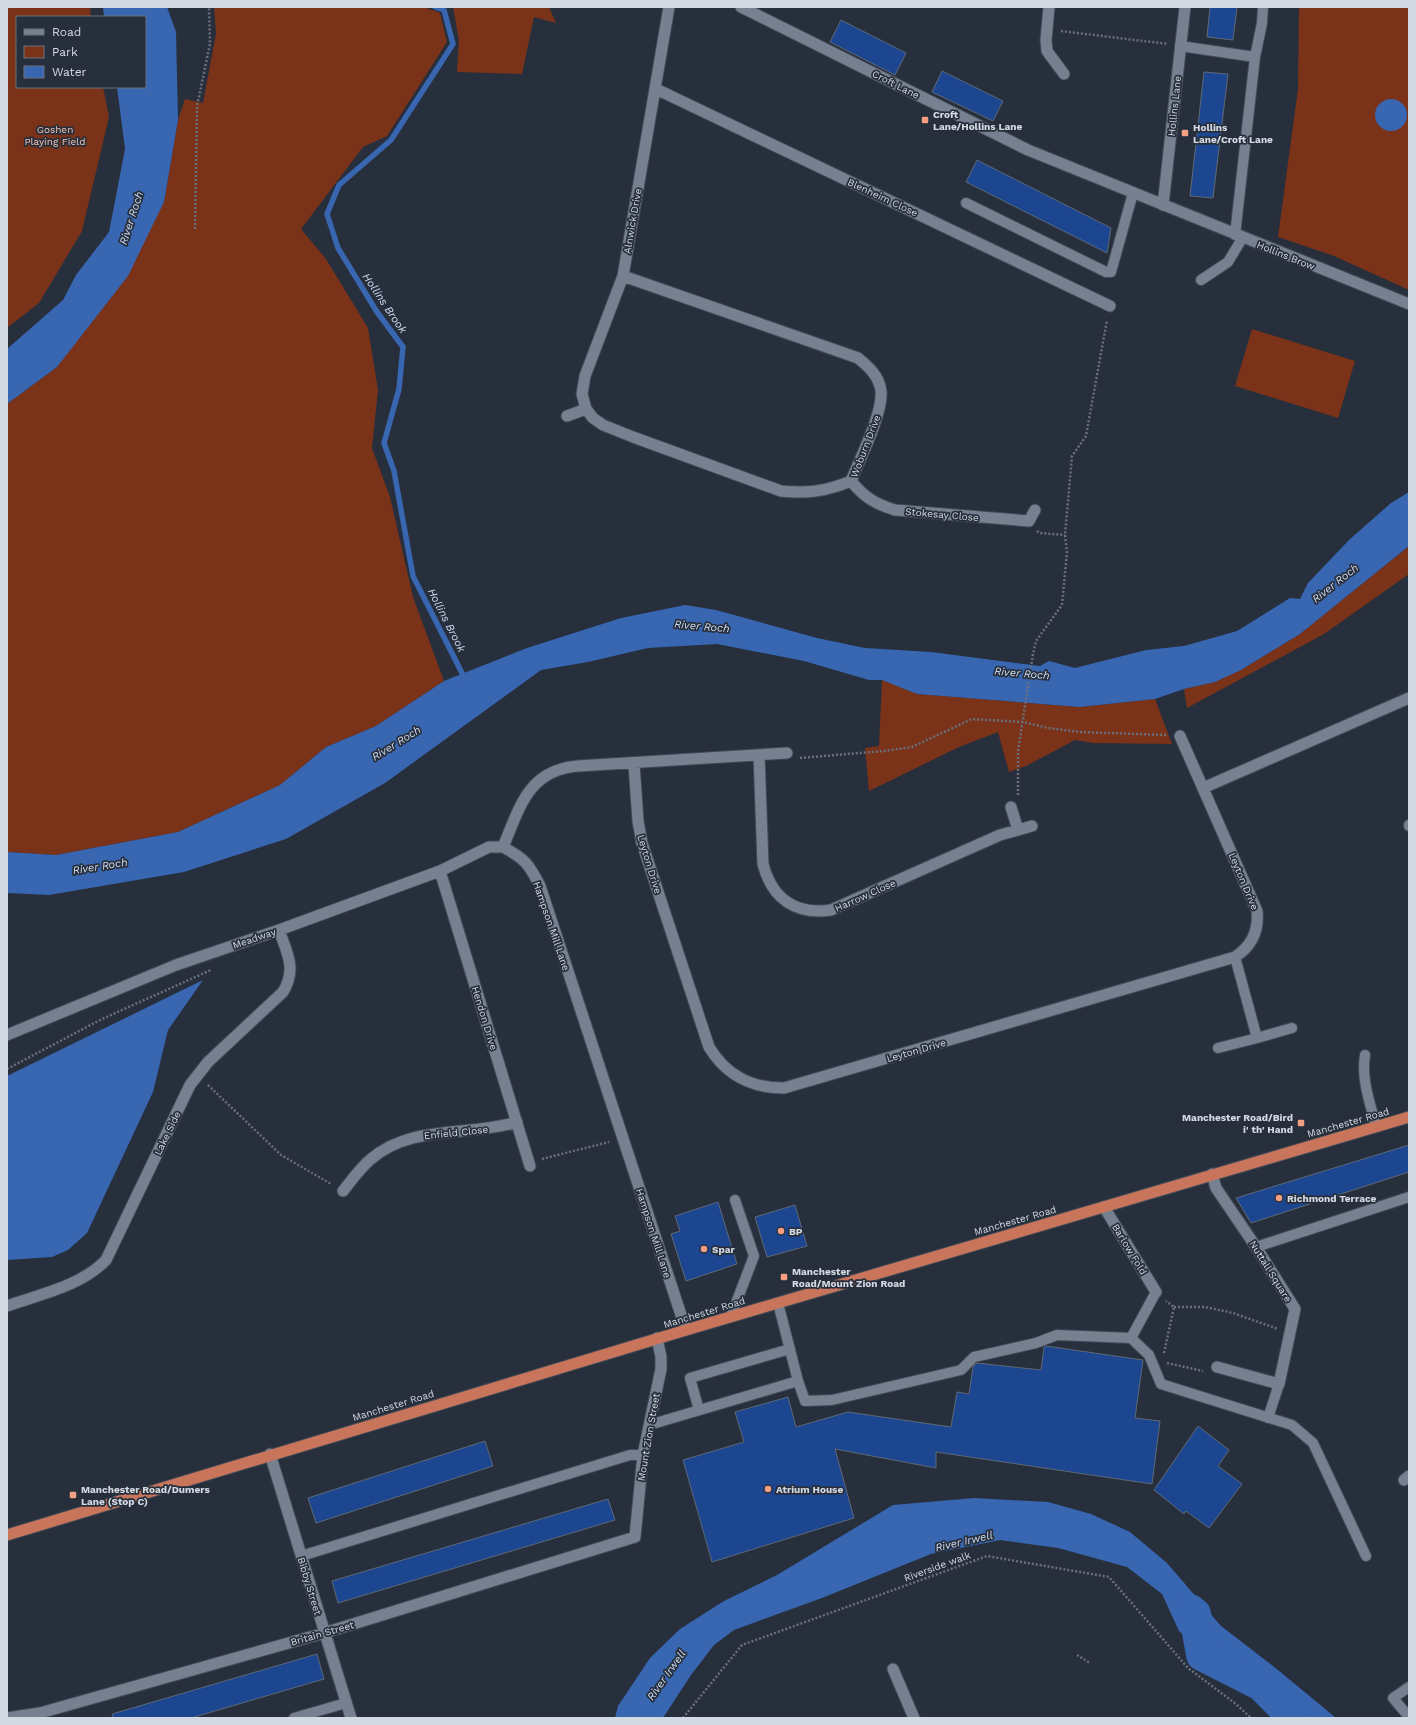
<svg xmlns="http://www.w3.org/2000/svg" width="1416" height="1725" font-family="'Work Sans',sans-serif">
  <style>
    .green { fill: #7a3219 }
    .water { fill: #3966b1 }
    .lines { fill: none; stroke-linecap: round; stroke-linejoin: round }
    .stream { stroke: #3966b1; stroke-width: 5.5 }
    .river { stroke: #3966b1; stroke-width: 32 }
    .building { fill: #1c4790; stroke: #5e6877 }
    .service-casing { stroke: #424a55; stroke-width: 12 }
    .minor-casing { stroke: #424a55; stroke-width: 13 }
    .tertiary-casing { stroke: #424a55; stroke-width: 13 }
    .trunk-casing { stroke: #424a55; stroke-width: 13 }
    .path { stroke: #69707c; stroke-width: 2.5; stroke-dasharray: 2 2; stroke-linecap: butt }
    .service { stroke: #768090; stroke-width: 10 }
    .minor { stroke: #768090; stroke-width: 11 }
    .tertiary { stroke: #768090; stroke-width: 11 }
    .trunk { stroke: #c8755c; stroke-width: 11 }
    .poi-dot { fill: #f39f83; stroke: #272f3c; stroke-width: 1.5 }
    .labels { text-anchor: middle; stroke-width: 3.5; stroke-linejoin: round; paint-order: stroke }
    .street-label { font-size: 10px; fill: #d4dae3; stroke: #272f3c }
    .poi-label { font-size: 10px; font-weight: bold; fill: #d4dae3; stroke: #272f3c; text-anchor: start }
    .park-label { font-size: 10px; fill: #fbc7b6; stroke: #272f3c }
    .water-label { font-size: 11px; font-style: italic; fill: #d0ddf2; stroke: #272f3c }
  </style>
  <rect width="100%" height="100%" fill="#272f3c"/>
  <!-- green -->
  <path class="green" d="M7,7H90L91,17H17V87H103L109,117L82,231L39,303L7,328Z
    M214,7H424L440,13L447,42L387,136L363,147L301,229L326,259L368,328L378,390L372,448L390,497L413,597L444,681L376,726L326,747L280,785L178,832L56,855L7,852V404L57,367L164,202L178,120L185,99L203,103L216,33Z
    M453,7H549L556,23L534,17L522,74L457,72L459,41Z
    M1299,7H1409V290L1334,256L1278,237L1298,89Z
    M1252,329L1355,361L1338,418L1235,386Z
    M1409,546V574L1324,634L1187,708L1184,689L1215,682L1241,670L1300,634Z
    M882,680L917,694L1080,707L1155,699L1172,744L1093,743L1075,740L1026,766L1009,772L998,732L959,747L869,791L865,748L879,746Z"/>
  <!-- water -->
  <path class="water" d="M103,7H167L176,32L178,120L164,202L128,276L57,367L7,404V349L63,300L76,275L109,232L125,149L117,87H145V17H104Z
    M1375 115a16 16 0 1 1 32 0a16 16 0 1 1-32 0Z
    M1409,492V546L1300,634L1241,670L1215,682L1184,689L1155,699L1080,707L917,694L882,680H869L804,661L717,644L648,648L588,662L541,670L385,783L286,839L184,872L49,895L7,893V852L56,855L178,832L280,785L326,747L376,726L444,681L527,648L621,618L685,605L716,610L817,638L865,648L931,652L1040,666L1049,661L1075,668L1146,650L1184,646L1237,631L1290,598L1300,599L1308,583L1349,540L1391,503Z
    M203,980L168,1030L153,1092L87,1233L68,1250L52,1257L7,1260V1076Z
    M974,1498L1048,1502L1091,1514L1130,1532L1167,1563L1221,1626L1278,1670L1336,1718H1279L1179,1631L1162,1594L1127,1567L1058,1548L1000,1540L931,1554L822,1598L734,1630L714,1645L691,1675L663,1718H615L618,1706L650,1658L680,1629L724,1601L777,1575L893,1505Z"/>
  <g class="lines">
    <!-- stream -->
    <path class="stream" d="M435,7L444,10L453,44L391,140L339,185L327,214L338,248L377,312L403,347L399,389L384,443L394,471L413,576L465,679"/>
    <!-- river -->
    <path class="river" d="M1190,1610L1195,1614L1202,1655L1261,1685L1294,1718"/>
  </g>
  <!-- building -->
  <path class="building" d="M1210,7H1237L1233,40L1207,37Z
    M841,20L906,53L895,75L830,42Z
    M942,71L1003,101L993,121L932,92Z
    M1204,72L1228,74L1213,198L1190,196Z
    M977,160L1111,228L1107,253L966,182Z
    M1409,1145V1172L1251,1223L1236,1198Z
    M718,1202L737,1264L686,1281L671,1234L680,1231L675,1216Z
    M795,1205L807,1246L767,1257L755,1217Z
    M1046,1346L1143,1360L1135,1418L1160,1421L1152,1484L936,1452V1468L835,1449L854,1518L712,1562L683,1460L744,1442L735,1412L788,1397L796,1427L848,1412L951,1427L957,1392L969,1394L973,1367L977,1363L1041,1370L1044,1347Z
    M1198,1426L1229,1450L1218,1466L1242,1484L1209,1528L1186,1511L1184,1514L1154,1490Z
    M485,1441L493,1466L316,1523L308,1498Z
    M608,1499L615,1520L338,1603L332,1581Z
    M317,1654L324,1679L191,1718H113L112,1714Z"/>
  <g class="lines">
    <!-- service casing -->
    <g class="service-casing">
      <path id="service" d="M1180,46L1255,57
        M966,203L1106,272H1111L1133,193
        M1235,235L1255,57L1262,23L1263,7
        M1201,280L1228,262L1243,237
        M1409,825V826
        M1257,1038L1292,1028
        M1218,1048L1257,1038L1235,957
        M1365,1055C1361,1079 1370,1103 1376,1126
        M1256,1247L1409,1197
        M778,1303L798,1381L805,1401L832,1400L961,1370L974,1357L1036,1343L1057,1335L1131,1338L1156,1292
        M731,1316L754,1256L735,1200
        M1131,1338L1149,1355L1161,1384L1292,1425L1313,1443L1366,1556
        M699,1410L690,1378L790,1349
        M1268,1418L1279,1384
        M649,1425L798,1381
        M301,1556L630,1455H643
        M1409,1687L1393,1698L1409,1717
        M294,1718L346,1703"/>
    </g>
    <!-- minor casing -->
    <g class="minor-casing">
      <path id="minor" d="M1049,7L1046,40L1047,51L1064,74
        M656,89L1110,306
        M1163,205L1185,7
        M623,276L858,358C869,367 879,376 881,391C883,413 860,459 851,481C827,491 807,494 781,491L633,437L603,425L593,418L586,409L582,394L585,376L623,276L669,7
        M567,416L586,409
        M851,481C864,497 875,504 895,510L1029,521L1035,510
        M759,755L763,864C772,899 796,915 831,910L1000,835L1032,826
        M634,764L638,821L642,843L709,1047C726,1075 750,1088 784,1088L1235,957C1252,946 1259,931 1257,911L1180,736
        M1203,788L1409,698
        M1011,807L1018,830
        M503,847C525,859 529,864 540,886L686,1330
        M503,847C520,807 528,770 578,766L787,753
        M440,871L530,1166
        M7,1035L176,965L279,930L440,871L489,847H503
        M1212,1174L1216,1188L1256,1247L1295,1309L1279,1384L1217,1367
        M343,1191C352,1180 360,1168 371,1159C412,1124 468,1137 517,1122
        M1104,1207L1156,1292
        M7,1306C41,1294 81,1286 106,1260L190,1085L208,1062L283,992C297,969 287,953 279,930
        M270,1454L351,1718
        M1404,1480L1409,1476
        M893,1669L914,1718
        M7,1718L40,1713L324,1633L635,1537L643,1455L661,1369V1357L657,1338"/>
    </g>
    <!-- tertiary casing -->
    <g class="tertiary-casing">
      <path id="tertiary" d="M741,7L1028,150L1409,304"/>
    </g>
    <!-- trunk casing -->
    <g class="trunk-casing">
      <path id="trunk" d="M7,1535L686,1330L1409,1117"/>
    </g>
    <!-- path -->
    <path class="path" d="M1061,31L1168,44
      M195,229L197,106L210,44L209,7
      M1037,531L1040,533L1065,535
      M800,758L884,751L912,747L972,719L1023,722L1048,728L1080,732L1166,735
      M1018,795V751L1033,654L1036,641L1062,605L1067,552L1065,535L1072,456L1086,436L1107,320
      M7,1069L102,1019L211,970
      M208,1085L281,1155L331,1184
      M542,1159L609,1142
      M1174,1307H1205L1233,1313L1278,1329
      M1164,1353L1174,1307L1166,1301
      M1167,1363L1203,1371
      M1077,1655L1090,1663
      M683,1718L742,1645L987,1556L1109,1577L1188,1668L1236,1704L1251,1718"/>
    <!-- service -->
    <use href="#service" class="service"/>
    <!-- minor -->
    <use href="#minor" class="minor"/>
    <!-- tertiary -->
    <use href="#tertiary" class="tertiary"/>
    <!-- trunk -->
    <use href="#trunk" class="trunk"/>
  </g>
  <!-- markers -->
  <g class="poi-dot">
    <rect x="921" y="116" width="8" height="8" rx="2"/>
    <rect x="1181" y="129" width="8" height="8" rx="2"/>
    <rect x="1297" y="1119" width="8" height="8" rx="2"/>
    <circle cx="1279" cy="1198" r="4"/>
    <circle cx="781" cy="1231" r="4"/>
    <circle cx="704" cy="1249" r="4"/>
    <rect x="780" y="1273" width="8" height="8" rx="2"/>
    <circle cx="768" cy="1489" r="4"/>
    <rect x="69" y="1491" width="8" height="8" rx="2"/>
  </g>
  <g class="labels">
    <!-- street labels -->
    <g class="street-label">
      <text transform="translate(896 84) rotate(27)" y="4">Croft Lane</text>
      <text transform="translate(1174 106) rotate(-84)" y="4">Hollins Lane</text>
      <text transform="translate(883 197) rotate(25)" y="4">Blenheim Close</text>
      <text transform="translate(632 221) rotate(-80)" y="4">Alnwick Drive</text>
      <text transform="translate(1286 255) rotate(22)" y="4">Hollins Brow</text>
      <text transform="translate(865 446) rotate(-69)" y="4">Woburn Drive</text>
      <text transform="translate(942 514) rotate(5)" y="4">Stokesay Close</text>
      <text transform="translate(650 864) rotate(73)" y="4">Leyton Drive</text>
      <text transform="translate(1244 881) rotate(67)" y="4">Leyton Drive</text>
      <text transform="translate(865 895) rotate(-24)" y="4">Harrow Close</text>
      <text transform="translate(552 926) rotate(71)" y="4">Hampson Mill Lane</text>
      <text transform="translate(254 938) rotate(-19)" y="4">Meadway</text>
      <text transform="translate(485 1018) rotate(73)" y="4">Hendon Drive</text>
      <text transform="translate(916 1050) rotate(-16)" y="4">Leyton Drive</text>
      <text transform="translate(1348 1122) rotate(-16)" y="4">Manchester Road</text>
      <text transform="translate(456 1132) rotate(-6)" y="4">Enfield Close</text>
      <text transform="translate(167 1133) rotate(-64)" y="4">Lake Side</text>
      <text transform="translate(1015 1220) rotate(-16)" y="4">Manchester Road</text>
      <text transform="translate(654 1233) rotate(72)" y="4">Hampson Mill Lane</text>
      <text transform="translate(1130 1249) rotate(59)" y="4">Barlow Fold</text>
      <text transform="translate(1271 1271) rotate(58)" y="4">Nuttall Square</text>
      <text transform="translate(704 1312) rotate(-17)" y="4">Manchester Road</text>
      <text transform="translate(393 1405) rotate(-17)" y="4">Manchester Road</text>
      <text transform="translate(648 1437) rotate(-80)" y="4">Mount Zion Street</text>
      <text transform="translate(937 1566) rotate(-20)" y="4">Riverside walk</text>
      <text transform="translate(310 1586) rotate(73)" y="4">Bibby Street</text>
      <text transform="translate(322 1633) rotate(-16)" y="4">Britain Street</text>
    </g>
    <!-- poi labels -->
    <g class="poi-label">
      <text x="933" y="118">Croft<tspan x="933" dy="12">Lane/Hollins Lane</tspan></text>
      <text x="1193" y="131">Hollins<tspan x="1193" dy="12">Lane/Croft Lane</tspan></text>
      <text x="1293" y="1121" text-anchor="end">Manchester Road/Bird<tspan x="1293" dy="12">i' th' Hand</tspan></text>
      <text x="1287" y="1202">Richmond Terrace</text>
      <text x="789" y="1235">BP</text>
      <text x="712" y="1253">Spar</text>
      <text x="792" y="1275">Manchester<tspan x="792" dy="12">Road/Mount Zion Road</tspan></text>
      <text x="81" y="1493">Manchester Road/Dumers<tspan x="81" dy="12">Lane (Stop C)</tspan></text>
      <text x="776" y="1493">Atrium House</text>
    </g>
    <!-- park labels -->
    <g class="park-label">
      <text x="55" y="133">Goshen<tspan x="55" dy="12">Playing Field</tspan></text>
    </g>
    <!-- water labels -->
    <g class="water-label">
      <text transform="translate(131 218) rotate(-72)" y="4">River Roch</text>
      <text transform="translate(385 303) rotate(56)" y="4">Hollins Brook</text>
      <text transform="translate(1335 583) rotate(-38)" y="4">River Roch</text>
      <text transform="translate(447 620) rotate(63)" y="4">Hollins Brook</text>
      <text transform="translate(702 626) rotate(5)" y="4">River Roch</text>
      <text transform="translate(1022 673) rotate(5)" y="4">River Roch</text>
      <text transform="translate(396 743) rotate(-32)" y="4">River Roch</text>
      <text transform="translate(100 866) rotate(-9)" y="4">River Roch</text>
      <text transform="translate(964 1541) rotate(-13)" y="4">River Irwell</text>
      <text transform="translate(666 1675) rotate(-55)" y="4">River Irwell</text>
    </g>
  </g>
  <!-- border -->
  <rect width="1416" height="1725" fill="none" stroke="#d4dae3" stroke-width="16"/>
  <!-- legend -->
  <rect x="16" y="16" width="130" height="72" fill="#272f3c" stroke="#6c737f"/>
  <rect x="24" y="29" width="20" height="6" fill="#768090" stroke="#6c737f"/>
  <text x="52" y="36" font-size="12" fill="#d4dae3">Road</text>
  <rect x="24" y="46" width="20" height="12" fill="#7a3219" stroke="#6c737f"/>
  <text x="52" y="56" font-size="12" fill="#d4dae3">Park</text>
  <rect x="24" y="66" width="20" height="12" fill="#3966b1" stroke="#6c737f"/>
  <text x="52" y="76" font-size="12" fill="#d4dae3">Water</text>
</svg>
